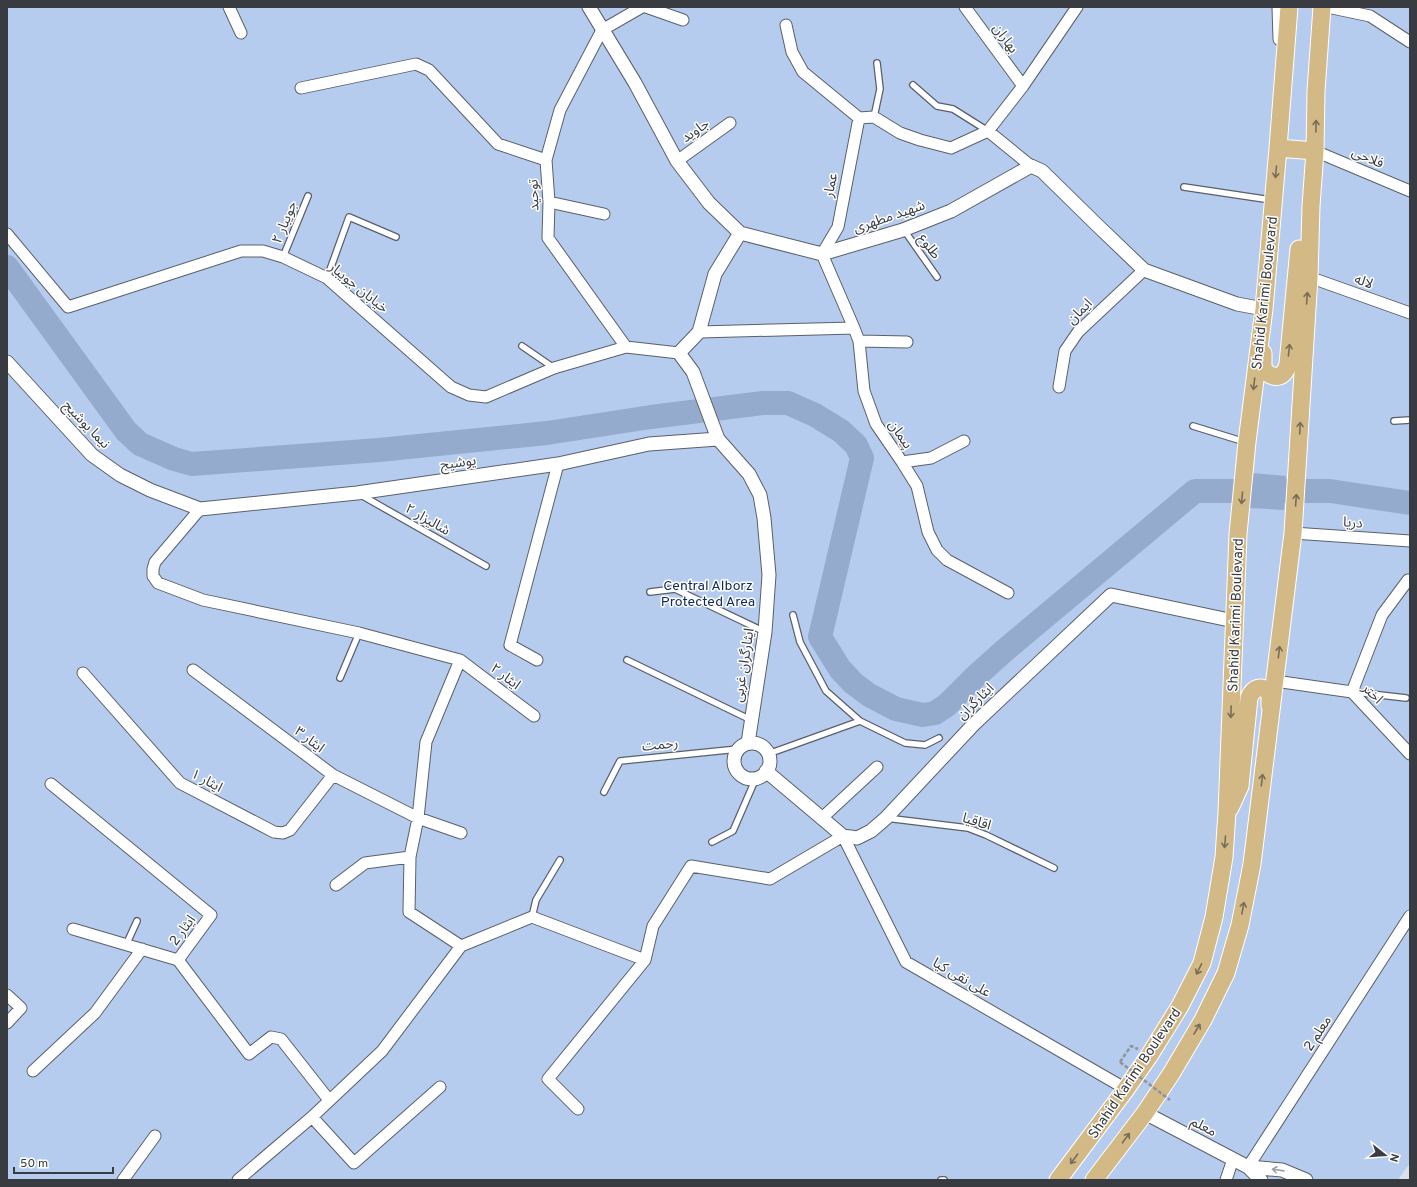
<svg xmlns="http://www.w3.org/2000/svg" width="1417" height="1187" font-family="Overpass,'Noto Sans Arabic',sans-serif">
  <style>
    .green { fill: #b6ccef }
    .water { fill: #95abce }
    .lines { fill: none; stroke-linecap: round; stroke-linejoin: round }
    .river { stroke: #95abce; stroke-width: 24 }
    .service-casing { stroke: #5a606a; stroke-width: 8 }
    .minor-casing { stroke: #5a606a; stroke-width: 13 }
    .tertiary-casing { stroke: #5a606a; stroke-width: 15 }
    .primary-casing { stroke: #fff; stroke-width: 19 }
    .path { stroke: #8e949b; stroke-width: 2.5; stroke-dasharray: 4 2; stroke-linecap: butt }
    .service { stroke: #fff; stroke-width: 5.5 }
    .minor { stroke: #fff; stroke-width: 11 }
    .tertiary { stroke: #fff; stroke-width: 13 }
    .primary { stroke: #d3b985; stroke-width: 17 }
    .path-bridge { stroke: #8e949b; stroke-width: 2.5; stroke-dasharray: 4 2; stroke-linecap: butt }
    .oneway { stroke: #766d5b }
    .oneway2 { stroke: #9c9d9f }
    .labels { text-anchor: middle; stroke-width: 3; stroke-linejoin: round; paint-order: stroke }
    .street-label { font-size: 14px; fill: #383b3f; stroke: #fff }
    .park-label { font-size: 14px; fill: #0e2a56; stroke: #fff }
  </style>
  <rect width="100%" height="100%" fill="#dae1ec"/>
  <!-- green -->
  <path class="green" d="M7,7H1410V1163L1398,1180H7Z"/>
  <!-- water -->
  <path class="water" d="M1252,473L1286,476L1284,510L1250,508Z"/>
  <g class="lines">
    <!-- river -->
    <path class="river" d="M7,267L126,431L140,444L174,459L192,464L379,450L547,433L651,417L763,403H788L815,415L841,431L856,445L862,458L820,637L840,669L853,683L869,695L896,709L923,715L935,713L947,705L975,677L1004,651L1195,491H1330L1410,503"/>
    <!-- service casing -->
    <g class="service-casing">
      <path id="service" d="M913,85L937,106L953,109L988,131
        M874,117L880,89L877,63
        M1184,187L1271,200
        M904,230L937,277
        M283,257L308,196
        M327,278L349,217L396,237
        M522,346L554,368
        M1394,421L1410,420
        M1193,426L1245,442
        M361,495L486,566
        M650,592L675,589L765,632
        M793,615L800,642L826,691L860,721L905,743L925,745L939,738
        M627,660L751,720
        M340,678L359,633
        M1354,692L1406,698
        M768,754L860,721
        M604,792L620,761L738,749
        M886,818L968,828L986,835L1054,868
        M712,842L733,831L756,778
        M532,917L536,900L560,860
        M126,945L137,921
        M941,1180H944"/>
    </g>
    <!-- minor casing -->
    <g class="minor-casing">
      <path id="minor" d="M229,7L241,33
        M646,7L683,20
        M965,7L1023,86
        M1332,8L1370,16L1410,42
        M786,25L792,52L803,72L859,118L874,117L900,133L920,140L951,148L988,131
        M301,88L416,64L429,70L498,144L546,160
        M859,118L838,227L822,254L854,328L859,341L864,391L876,424L902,462L917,486L928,532L937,550L947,560L1008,593
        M1315,151L1410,191
        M677,161L730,123
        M1031,166L988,131L1023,86L1077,7
        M549,202L604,214
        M7,234L68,307L241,251H263L283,257L327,278L451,387L469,395L486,397L554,368L626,347L679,353
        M1309,277L1410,313
        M699,332L854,328
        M859,341L907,342
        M626,347L548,238L549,202L546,160L560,110L602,30L642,7
        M1059,387L1065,351L1078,332L1144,270
        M902,462L931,458L964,441
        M200,509L155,562L153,569V576L158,583L203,600L359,633L460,660L534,716
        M1293,533L1410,541
        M460,660L426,742L418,818L410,857L409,912L461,946L532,917L645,960
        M537,660L510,645L558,464
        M193,670L333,775L418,818L461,833
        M83,673L180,783L274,832L283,833L290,830L333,775
        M1275,681L1352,692L1410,754
        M1352,692L1382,615L1408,580
        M51,784L211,915L178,960L249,1054L271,1037L281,1039L329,1100
        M822,818L877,767
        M336,885L365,863L410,857
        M73,929L178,960
        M7,995L21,1008L7,1023
        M33,1071L95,1013L142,949
        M578,1109L548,1079L645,960L653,926L691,866L770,879L843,836L906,962L1126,1089
        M312,1117L354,1163L440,1087
        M1248,1167L1410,916
        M123,1180L155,1136
        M238,1180L312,1117L382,1051L461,946
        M1226,1180L1233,1159"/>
    </g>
    <!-- tertiary casing -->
    <g class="tertiary-casing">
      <path id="tertiary" d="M589,7L635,83L677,161L709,203L740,233L822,254L903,230L951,211L1031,166L1042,171L1096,224L1144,270L1237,304L1264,309
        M1279,7L1280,39
        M740,233L715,274L699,332L679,353L693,372L718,439L749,474L760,495L764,518L769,575L765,632L748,743
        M7,362L92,455L120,475L150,490L200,509L357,493L558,464L649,444L718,439
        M734 761a18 18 0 1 1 36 0a18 18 0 1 1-36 0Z
        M766,771L843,836L857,838L871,831L886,818L974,724L1111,595L1234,621
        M1145,1113L1248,1167L1261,1180
        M1248,1167L1282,1170L1306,1180"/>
    </g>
    <!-- primary casing -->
    <g class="primary-casing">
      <path id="primary" d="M1278,148L1315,151
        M1263,353V369C1273,380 1284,379 1288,364L1299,249
        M1230,808L1240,786L1249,698C1253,688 1261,684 1270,693V706
        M1058,1180L1126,1089L1149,1056L1180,1006L1202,963L1214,917L1224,857L1227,812L1238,534L1247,442L1264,309L1278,148L1289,7
        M1094,1180L1145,1113L1171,1074L1203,1020L1226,973L1240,925L1252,864L1293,533L1309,277L1311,206L1315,151L1316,91L1322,7"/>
    </g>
    <!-- path -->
    <path class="path" d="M1120,1062L1131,1046L1138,1049"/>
    <!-- service -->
    <use href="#service" class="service"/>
    <!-- minor -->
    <use href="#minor" class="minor"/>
    <!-- tertiary -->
    <use href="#tertiary" class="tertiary"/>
    <!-- primary -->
    <use href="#primary" class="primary"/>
    <!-- path-bridge -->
    <path class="path-bridge" d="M1120,1062L1170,1100"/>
  </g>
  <!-- one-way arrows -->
  <defs><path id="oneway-shaft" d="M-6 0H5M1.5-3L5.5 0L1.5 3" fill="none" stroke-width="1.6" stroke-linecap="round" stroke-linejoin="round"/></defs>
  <g class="oneway">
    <use href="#oneway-shaft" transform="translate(1316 126) rotate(-89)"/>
    <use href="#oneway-shaft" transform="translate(1276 172) rotate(95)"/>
    <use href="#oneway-shaft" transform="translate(1307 298) rotate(-86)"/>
    <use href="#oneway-shaft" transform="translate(1289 350) rotate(-84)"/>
    <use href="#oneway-shaft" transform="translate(1254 384) rotate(97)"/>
    <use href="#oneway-shaft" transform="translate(1300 428) rotate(-87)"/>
    <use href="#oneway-shaft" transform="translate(1242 498) rotate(95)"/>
    <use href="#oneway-shaft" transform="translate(1296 500) rotate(-86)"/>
    <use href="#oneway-shaft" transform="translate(1279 652) rotate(-83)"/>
    <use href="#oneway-shaft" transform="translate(1231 712) rotate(92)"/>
    <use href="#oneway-shaft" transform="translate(1262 780) rotate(-83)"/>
    <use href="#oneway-shaft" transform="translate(1225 842) rotate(95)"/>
    <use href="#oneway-shaft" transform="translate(1243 908) rotate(-79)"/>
    <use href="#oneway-shaft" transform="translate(1199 969) rotate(116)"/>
    <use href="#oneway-shaft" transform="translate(1197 1029) rotate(-59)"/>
    <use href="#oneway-shaft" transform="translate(1126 1138) rotate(-53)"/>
    <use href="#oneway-shaft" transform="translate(1074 1159) rotate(127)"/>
  </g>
  <use class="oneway2" href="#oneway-shaft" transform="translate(1278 1170) rotate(-172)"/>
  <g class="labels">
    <!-- street labels -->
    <g class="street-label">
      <text transform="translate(1006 38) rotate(54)" y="5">بهاران</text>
      <text transform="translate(695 130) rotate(-35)" y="5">جاوید</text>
      <text transform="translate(1368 157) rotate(23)" y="5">فلاحی</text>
      <text transform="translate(830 185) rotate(-79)" y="5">عمار</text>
      <text transform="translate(533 195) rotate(-92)" y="5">توحید</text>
      <text transform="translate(889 216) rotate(-19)" y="5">شهید مطهری</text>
      <text transform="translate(284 222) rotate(-68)" y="5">جویبار ۲</text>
      <text transform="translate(930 246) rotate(54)" y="5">طلوع</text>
      <text transform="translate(1364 281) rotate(20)" y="5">لاله</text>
      <text transform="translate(359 287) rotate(39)" y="5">خیابان جویبار</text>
      <text transform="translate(1264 293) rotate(-84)" y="5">Shahid Karimi Boulevard</text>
      <text transform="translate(1079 311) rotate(-45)" y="5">ایمان</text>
      <text transform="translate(87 424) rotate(46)" y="5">نیما یوشیج</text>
      <text transform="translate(901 434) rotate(55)" y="5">پیمان</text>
      <text transform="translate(458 462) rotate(-8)" y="5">یوشیج</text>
      <text transform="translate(428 519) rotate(30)" y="5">شالیزار ۲</text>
      <text transform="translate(1353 522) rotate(4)" y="5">دریا</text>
      <text transform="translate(1235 615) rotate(-88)" y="5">Shahid Karimi Boulevard</text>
      <text transform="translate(743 665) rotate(-81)" y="5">ایثارگران غربی</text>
      <text transform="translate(506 676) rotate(37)" y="5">ایثار ۲</text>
      <text transform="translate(1373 693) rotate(45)" y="5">اختر</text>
      <text transform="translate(975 701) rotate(-44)" y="5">ایثارگران</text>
      <text transform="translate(310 739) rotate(37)" y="5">ایثار ۳</text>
      <text transform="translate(660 744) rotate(-6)" y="5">رحمت</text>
      <text transform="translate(207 780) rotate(28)" y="5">ایثار ۱</text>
      <text transform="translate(977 821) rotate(17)" y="5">اقاقیا</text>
      <text transform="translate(182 930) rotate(-54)" y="5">ایثار 2</text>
      <text transform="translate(962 977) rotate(30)" y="5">علی نقی کیا</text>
      <text transform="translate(1317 1033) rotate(-57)" y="5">معلم 2</text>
      <text transform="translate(1134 1073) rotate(-56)" y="5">Shahid Karimi Boulevard</text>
      <text transform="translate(1204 1126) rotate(28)" y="5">معلم</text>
    </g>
    <!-- park labels -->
    <g class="park-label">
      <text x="708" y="590">Central Alborz<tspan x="708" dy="16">Protected Area</tspan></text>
    </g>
  </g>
  <!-- border -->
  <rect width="1417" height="1187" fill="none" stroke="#383b3f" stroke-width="16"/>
  <!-- north arrow -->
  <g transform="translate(1385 1155) rotate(107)" stroke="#ffffff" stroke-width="3" paint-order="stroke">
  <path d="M0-3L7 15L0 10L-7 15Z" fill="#383b3f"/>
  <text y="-6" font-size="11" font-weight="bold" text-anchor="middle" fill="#383b3f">N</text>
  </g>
  <!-- scale -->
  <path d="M14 1167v6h99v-6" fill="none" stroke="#383b3f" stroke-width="2"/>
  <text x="20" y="1167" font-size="12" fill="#383b3f" stroke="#ffffff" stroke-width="3" paint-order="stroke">50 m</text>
</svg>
